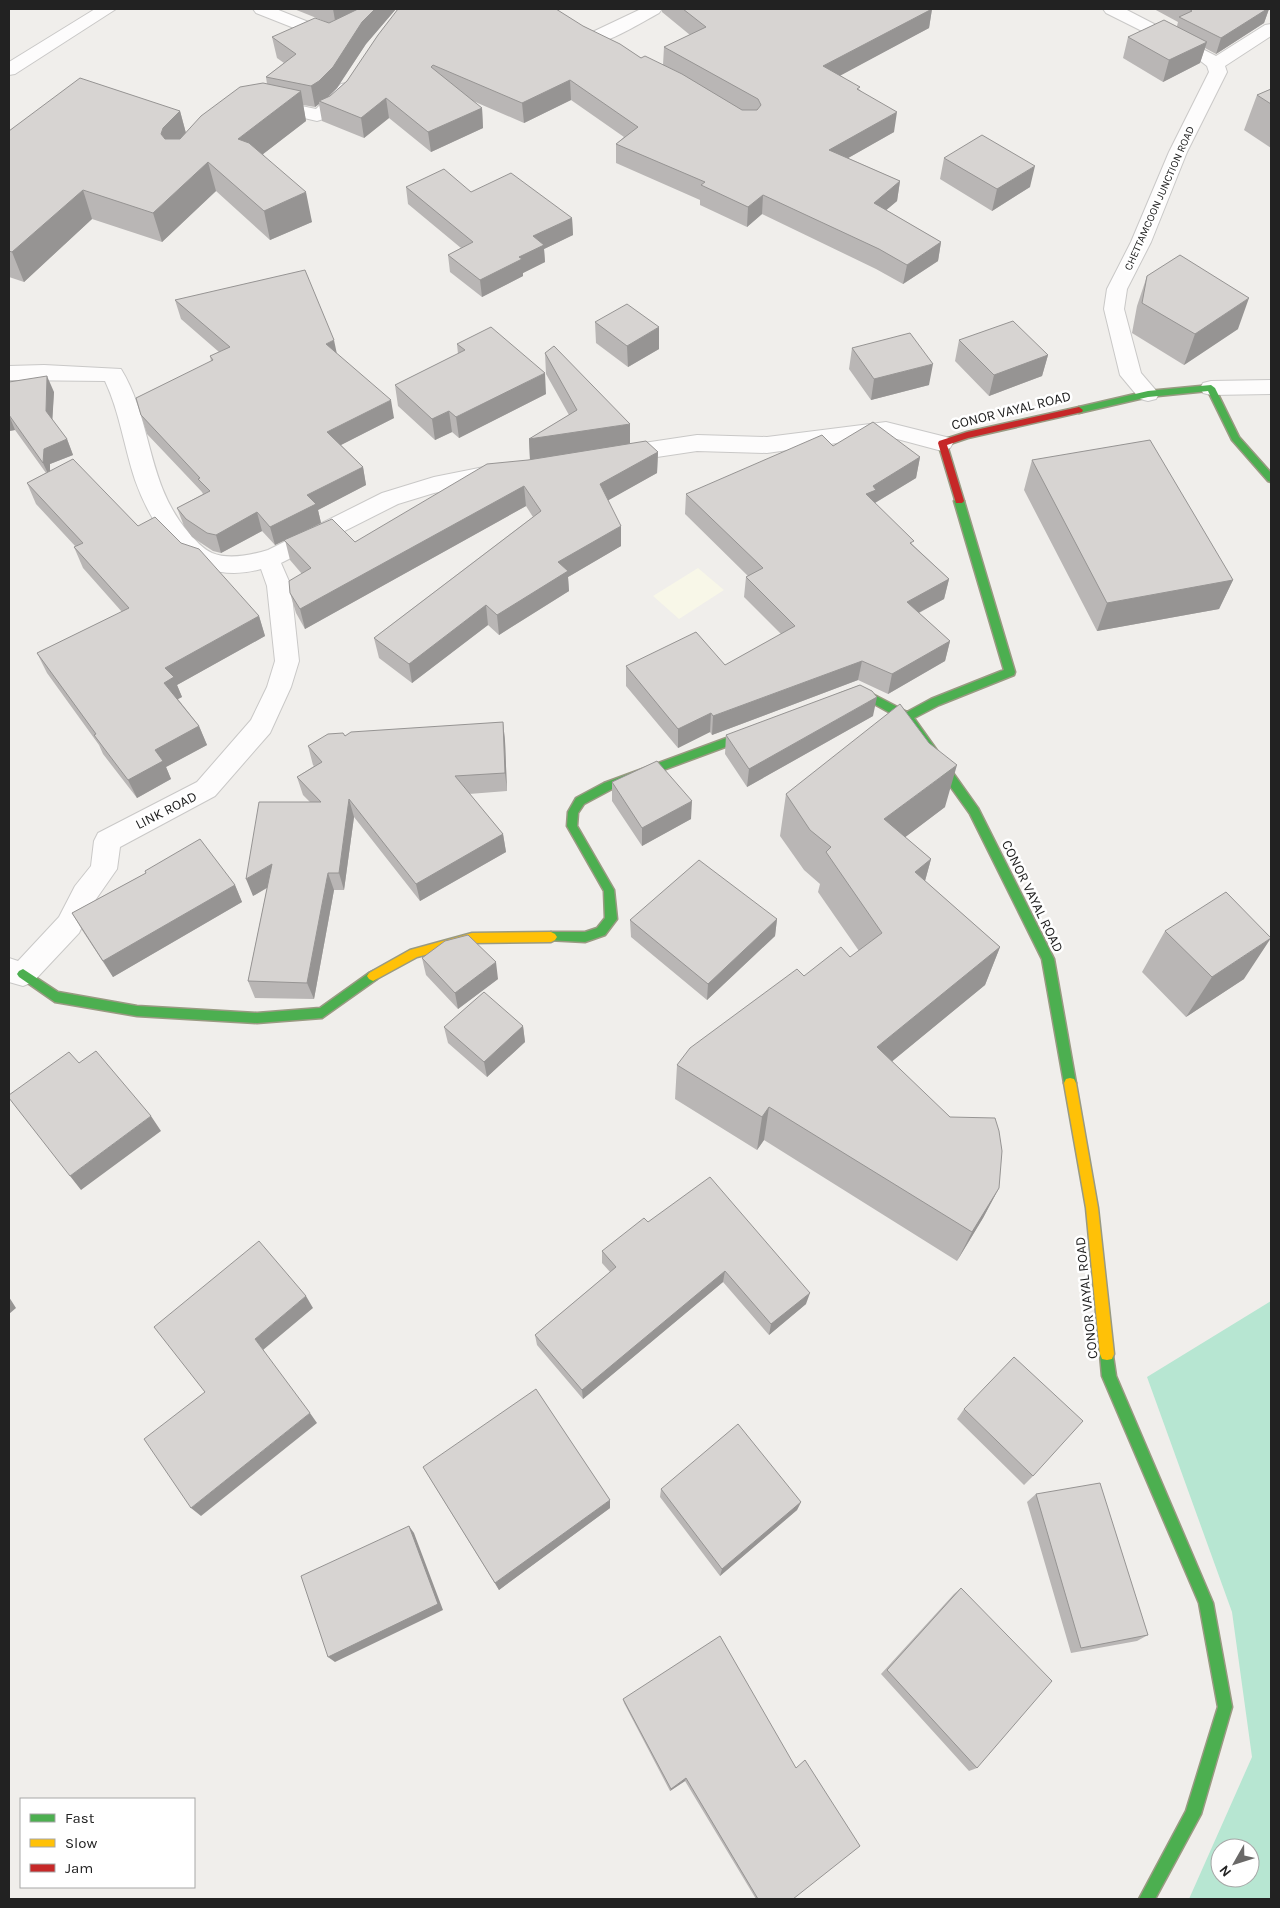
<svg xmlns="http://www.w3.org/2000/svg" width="1280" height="1908" font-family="Karla,sans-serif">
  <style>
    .education { fill: #f8f7e8 }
    .pitch { fill: #b7e6d2; fill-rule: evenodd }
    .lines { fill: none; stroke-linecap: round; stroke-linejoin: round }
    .street-casing { stroke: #c9c8c7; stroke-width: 2 }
    .fast-casing { stroke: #999a82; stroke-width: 3 }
    .slow-casing { stroke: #999a82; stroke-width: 3 }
    .jam-casing { stroke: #999a82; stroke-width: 3 }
    .street { fill: #fdfcfc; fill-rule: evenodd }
    .fast { fill: #4caf50; fill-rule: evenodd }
    .slow { fill: #ffc107; fill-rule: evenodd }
    .jam { fill: #c62828; fill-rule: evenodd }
    .wall { fill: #b9b6b5 }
    .shaded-wall { fill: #969493 }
    .building { fill: #d7d4d2; stroke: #969493 }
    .labels { text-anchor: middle; stroke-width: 5; stroke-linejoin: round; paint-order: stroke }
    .far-street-label { font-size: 11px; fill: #222; stroke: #fff }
    .street-label { font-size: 14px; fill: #222; stroke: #fff }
  </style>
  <rect width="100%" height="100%" fill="#f0eeeb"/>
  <!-- education -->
  <path class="education" d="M698,568L724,590L679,619L653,596Z"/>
  <!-- pitch -->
  <path class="pitch" d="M1271,1301V1899H1189L1252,1757L1232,1612L1147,1377ZM1220,1848H1250V1878H1220Z"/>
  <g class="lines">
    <!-- street casing -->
    <g class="street-casing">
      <path id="street" d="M95,9H116L15,74L9,75V62Z
        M253,9H276L331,31L372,9H393L390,13L332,43L256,13Z
        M641,9H662L659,13C642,22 602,48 584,44L581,40L584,36Z
        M1103,9H1125L1216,56L1265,25L1271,24V36L1225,66L1227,72L1187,152L1151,242L1127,289L1124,309L1141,373L1159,394L1156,399L1148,401L1140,399L1120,375L1104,309L1107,289L1131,242L1169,152L1209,72L1207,66L1198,59L1106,13Z
        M347,83L353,84L356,88L353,92L333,116L317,121L261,108L258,104L261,100L267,99L316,109L341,84Z
        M44,365L121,369C153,421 146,484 189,533C195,540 203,549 212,553C229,560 251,555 268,550L382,493L434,477L494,465L502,468L505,473L502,478L494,481L434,493L398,504L281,563L291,586L299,661L291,687L270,733L215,796L120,847L117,869L94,902L79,933L33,982L23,986L9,982V958L18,961L59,917L75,886L91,866L94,841L98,833L197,782L251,720L267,687L275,661L267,586L261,569C195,588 155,536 135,480C124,447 120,413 105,381L9,380V366Z
        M1271,380V394L1211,395L1203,393L1200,388L1203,383L1211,381Z
        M886,422L950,438L953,443L950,448L942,451L886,436L767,453L697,451L617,463L609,460L606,455L609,450L617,447L697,435L767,437Z"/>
    </g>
    <!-- fast casing -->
    <g class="fast-casing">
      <path id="fast" d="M1211,385L1215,388L1239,437L1271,473V482L1268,481L1232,440L1208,391L1148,397L1079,413L1075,410L1079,407L1148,391Z
        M959,498L964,501L1015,672L1014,675L939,705L914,718L978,808L1054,959L1076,1083L1074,1087L1070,1088L1066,1087L1064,1083L1042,959L970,814L903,720L858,695L844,701L839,697L840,694L859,687L907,712L931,699L1004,670L954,501Z
        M759,726L764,730L763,733L612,789L584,804L578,813L577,826L614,890L617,919L605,935L585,942L547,940L545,937L547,934L551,932H585L597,928L605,918L604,891L567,826L568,812L576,798L604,783Z
        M23,969L58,992L137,1006L257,1013L320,1008L369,973L373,971L377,973L379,976L377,979L322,1018L257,1023L137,1016L55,1002L19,977L17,974L19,971Z
        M1107,1348L1112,1349L1116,1376L1213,1603L1232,1707L1201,1814L1155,1899H1139L1186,1811L1218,1707L1199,1603L1102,1376L1100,1354L1102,1349Z"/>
    </g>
    <!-- slow casing -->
    <g class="slow-casing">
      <path id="slow" d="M551,932L555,934L557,937L555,940L551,942L472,943L417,957L373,981L369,979L367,976L369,973L410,950L472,933Z
        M1070,1078L1074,1079L1076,1083L1098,1208L1114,1354L1112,1359L1107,1360L1102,1359L1100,1354L1086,1208L1064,1083L1066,1079Z"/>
    </g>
    <!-- jam casing -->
    <g class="jam-casing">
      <path id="jam" d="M1079,407L1083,410L1082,412L968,438L947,445L964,501L962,503H956L938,443L939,441L967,432Z"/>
    </g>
    <!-- street -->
    <use href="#street" class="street"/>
    <!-- fast -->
    <use href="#fast" class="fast"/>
    <!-- slow -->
    <use href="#slow" class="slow"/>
    <!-- jam -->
    <use href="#jam" class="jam"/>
  </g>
  <!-- wall -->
  <path class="wall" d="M294,9H396L366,44L337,88L327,97L330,96L347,81L583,26L641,58L663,65L664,47L690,35L662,12V9H932L929,28L840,75L860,90L894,132L848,158L900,181L897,201L886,210L941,242L938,261L903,284L876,269L762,214L747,227L700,205V200L616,163V144L624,137L571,100L524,123L473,101L482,108L483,128L431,152L389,118L364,138L322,121L319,104L315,107L303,105L306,121L263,154L312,222L270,240L216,191L162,242L92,219L24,282L9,277V131L180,111L186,133L267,84L266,77L284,63L277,58L272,37L324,21Z
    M1154,9H1269L1264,23L1216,54L1205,48L1200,63L1163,82L1123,58L1128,37L1177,26L1178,22Z
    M1271,89V148L1244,130L1257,95Z
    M944,158L1030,187L992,211L940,179Z
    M406,187L471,192L572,218L573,235L544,249L545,262L523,273V276L482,297L450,272L448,255L461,248L408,204Z
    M1147,276L1238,329L1184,365L1132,333L1137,306Z
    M175,300L337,354L394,418L341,445L363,467L366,485L318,510L321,523L291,538L355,542L530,460L529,439L569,415L546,374L545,353L630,443L658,452L657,473L608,500L621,546L568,577L569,591L499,635L488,625L412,683L379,658L374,638L533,517L526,506L305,629L296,613L290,593L302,574L290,560L285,540L275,545L262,531L221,553L213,551L192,537L184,526L177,508L203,494L202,492L147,434L141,415L211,361L210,356L219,352L181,319Z
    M595,322L659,349L628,367L596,343Z
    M959,340L1048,355L1042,376L989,396L955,361Z
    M457,344L546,394L459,438L452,432L435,440L398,406L395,385L458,354Z
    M852,348L929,385L871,400L849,369Z
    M9,382L54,392L52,420L67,439L73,455L50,464V472L138,526L181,543L259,616L265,636L177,685L182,697L178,699L199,726L207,745L166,767L171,779L137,798L103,754L99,745L47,673L37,653L122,612L83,568L74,547H76L36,504L27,483L46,473L15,430L9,431Z
    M833,446L920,457L916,478L875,503L913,545L949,579L944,599L919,613L950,641L945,661L888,694L858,680L712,735L710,732L678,748L626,686V666L725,665L781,634L744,597L746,577L748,576L685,514L686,494Z
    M1032,460L1233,580L1219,609L1097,631L1024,490Z
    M873,716L747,787L725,754L726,735Z
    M503,722L505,741L507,791L469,794L503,834L506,852L420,901L354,817L344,890H334L314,999L255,998L248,981L267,888L253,896L310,802L303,795L297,777L314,766L313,765L308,746L345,736Z
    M612,782L691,819L642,846L612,801Z
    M786,794L945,807L905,837L931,859L925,881L1000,947L985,985L892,1061L999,1188L983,1218L957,1261L764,1140L757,1150L675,1099L677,1065L804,976L850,957L859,951L818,892L820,884L804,870L780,836Z
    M145,871L235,885L242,902L113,977L82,930L72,913L146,873Z
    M777,919L775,936L707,1000L631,937L630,920Z
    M1165,931L1244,979L1186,1017L1142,972Z
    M422,958L498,979L458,1009L426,975Z
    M523,1026L525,1042L487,1077L448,1043L444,1027Z
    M648,1222L806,1304L769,1335L723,1282L583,1399L537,1345L535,1335L610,1272L602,1263V1251Z
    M964,1409L1033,1476L1024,1485L957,1419Z
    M423,1467L610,1508L499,1590Z
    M661,1489L801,1502L797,1510L720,1576L660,1497Z
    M1036,1494L1148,1635L1137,1641L1071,1653L1027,1502Z
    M961,1588L977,1768L969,1771L881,1674L954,1594Z
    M623,1699L796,1768L793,1899H756L685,1781L670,1791L624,1703Z"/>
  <!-- shaded-wall -->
  <path class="shaded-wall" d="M333,9H368L336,26Z
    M375,9H396L366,44L337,88L323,102L319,101V104L315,107L311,86L362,22Z
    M932,9L929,28L821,86L823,66Z
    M1267,9H1269L1264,23L1216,54L1221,38Z
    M1207,42L1200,63L1163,82L1169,60Z
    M570,80L571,100L524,123L522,103Z
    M301,91L306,121L245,168L238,139Z
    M386,98L389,118L364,138L361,118Z
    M482,108L483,128L431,152L428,132Z
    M180,111L188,141L171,158L161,134L163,128Z
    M897,112L894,132L827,170L829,150Z
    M208,162L216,191L162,242L153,213Z
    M1035,166L1030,187L992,211L997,189Z
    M900,181L897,201L871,223L874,203Z
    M83,190L92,219L24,282L12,252Z
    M306,192L312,222L270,240L264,211Z
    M763,195L762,214L747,227L748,207Z
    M572,218L573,235L544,249L545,262L523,273V276L482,297L480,280L533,236Z
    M941,242L938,261L903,284L907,265Z
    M1249,298L1238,329L1184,365L1195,334Z
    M659,327V349L628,367L627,346Z
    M334,340L338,359L326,344Z
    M1048,355L1042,376L989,396L994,375Z
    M933,364L929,385L871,400L874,379Z
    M545,373L546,394L459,438L456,417Z
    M47,376L54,392L52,426L46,411Z
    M391,400L394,418L331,450L327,432Z
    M449,411L452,432L435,440L432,419Z
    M9,415L15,430L9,431Z
    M630,424V445L530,460L529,439Z
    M67,439L73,455L50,464V478L43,463L44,449Z
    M658,452L657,473L600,505V484Z
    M920,457L916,478L873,504L866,494L873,486Z
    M363,467L366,485L318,510L321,523L275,545L270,527L307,495Z
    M524,486L526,506L305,629L300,609Z
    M257,512L262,531L221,553L216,535Z
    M621,526V546L568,577L569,591L499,635L497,615L558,562Z
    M949,579L944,599L903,621L907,602Z
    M1233,580L1219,609L1097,631L1107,603Z
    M486,605L488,625L412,683L409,664Z
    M259,616L265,636L177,685L182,697L172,702L164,683L165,668Z
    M950,641L945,661L888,694L892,674Z
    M862,661L858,680L712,735L713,716Z
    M877,697L873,716L747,787L749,769Z
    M711,713L710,732L678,748V729Z
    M503,722L505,741L507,791L505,773Z
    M199,726L207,745L166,767L171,779L137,798L128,780L155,750Z
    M957,765L945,807L875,860L884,819Z
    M349,799L354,817L344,890L339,873Z
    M692,801L691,819L642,846V828Z
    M503,834L506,852L420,901L416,884Z
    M931,859L920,899L915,872Z
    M272,864L278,881L253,896L246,879Z
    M328,873L334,890L314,999L307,983Z
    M235,885L242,902L113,977L103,961Z
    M777,919L775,936L707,1000L708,984Z
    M1271,938L1244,979L1186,1017L1212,977Z
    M1000,947L985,985L867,1082L877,1047Z
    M496,962L498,979L458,1009L455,993Z
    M523,1026L525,1042L487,1077L484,1062Z
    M769,1107L764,1140L757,1150L762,1117Z
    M151,1116L161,1131L81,1190L70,1176Z
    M999,1188L983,1218L957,1261L972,1232Z
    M725,1271L723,1282L583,1399L582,1390Z
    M810,1293L806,1304L769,1335L771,1324Z
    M306,1296L313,1308L263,1350L255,1339Z
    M9,1297L16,1308L9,1314Z
    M310,1413L317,1423L201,1516L191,1508Z
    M610,1500V1508L499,1590L495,1583Z
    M801,1502L797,1510L720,1576L722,1569Z
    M409,1526L414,1533L443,1610L335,1662L328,1657Z
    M686,1778L685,1781L670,1791L671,1789Z"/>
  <!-- building -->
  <path class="building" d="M358,9H375L362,22L333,67L319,81L311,86L266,77L296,54L272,37L315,18L329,23Z
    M398,9H556L583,26L620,44L641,58L645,56L682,74L742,110H757L761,105L758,99L664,47L706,27L683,9H932L823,66L860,87L857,89L897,112L829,150L900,181L874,203L941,242L907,265L879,249L763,195L748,207L701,185L705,182L616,144L638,127L570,80L522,103L433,65L431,67L482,108L428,132L386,98L361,118L319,101L330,96L347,81L378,35Z
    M1189,9H1267L1221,38L1179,17L1192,11Z
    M1164,20L1207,42L1169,60L1128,37Z
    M80,78L180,111L163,128L161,134L165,139H180L201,116L240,87L263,83L301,91L238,139L249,143L306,192L264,211L208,162L153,213L83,190L12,252L9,251V131Z
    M1271,89V104L1257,95Z
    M982,135L1035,166L997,189L944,158Z
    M444,169L471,192L511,173L572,218L533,236L544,245L519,257L522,259L480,280L448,255L473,242L406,187Z
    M1180,255L1249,298L1195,334L1142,303L1147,276Z
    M305,270L334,340L326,344L391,400L327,432L363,467L307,495L316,504L270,527L257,512L216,535L207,533L186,519L177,508L210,491L198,479L200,478L141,415L136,398L213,360L210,356L230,347L175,300Z
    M627,304L659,327L627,346L595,322Z
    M1013,321L1048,355L994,375L959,340Z
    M491,327L545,373L456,417L449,411L432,419L395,385L465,350L457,344Z
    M910,333L933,364L874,379L852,348Z
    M554,346L630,424L529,439L577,410L545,353Z
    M47,376L46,411L67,439L44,449L43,463L9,415V382Z
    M873,422L920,457L873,486L876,490L866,494L914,541L910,543L949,579L907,602L950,641L892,674L862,661L713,716L711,713L678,729L626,666L696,632L725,665L795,626L746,577L763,568L686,494L822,435L833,446Z
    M1150,440L1233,580L1107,603L1032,460Z
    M646,441L658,452L600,484L621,526L558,562L568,571L497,615L486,605L409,664L374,638L541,511L524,486L300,609L290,593L289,581L311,568L284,540L332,519L355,542L487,464L528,460Z
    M73,459L138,526L155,517L181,543L199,549L259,616L165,668L174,677L164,683L199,726L155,750L163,761L128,780L94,735L96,734L37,653L129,608L74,547L83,543L27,483Z
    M860,685L872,691L877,697L749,769L726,735Z
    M900,704L929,743L957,765L884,819L931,859L915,872L1000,947L877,1047L950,1117L995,1118L999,1131L1002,1151L999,1188L972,1232L769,1107L762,1117L677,1065L690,1048L797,969L804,976L841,947L850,957L882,933L826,852L831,847L810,830L786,794Z
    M503,722L505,773L455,776L503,834L416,884L349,799L339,873H328L307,983L248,981L272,864L246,879L259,802H321L297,777L322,762L308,746L328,734L343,733L345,736L351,732Z
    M657,761L692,801L642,828L612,782Z
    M200,839L235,885L103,961L72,913L146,873L145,871Z
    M699,860L777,919L708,984L630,920Z
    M1226,892L1271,938L1212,977L1165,931Z
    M468,935L496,962L455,993L422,958L445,941Z
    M484,992L523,1026L484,1062L444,1027Z
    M96,1051L151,1116L70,1176L9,1098V1095L69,1052L79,1063Z
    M710,1177L810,1293L771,1324L725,1271L582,1390L535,1335L616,1267L602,1251L644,1218L648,1222Z
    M259,1241L306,1296L255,1339L310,1413L191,1508L144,1439L205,1392L154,1327Z
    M1014,1357L1083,1421L1033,1476L964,1409Z
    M536,1389L610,1500L495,1583L423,1467Z
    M738,1424L801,1502L722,1569L661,1489Z
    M1100,1483L1148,1635L1081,1648L1036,1494Z
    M409,1526L438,1604L328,1657L301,1576Z
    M961,1588L1052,1681L977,1768L887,1670Z
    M720,1636L796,1768L805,1760L860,1846L793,1899H758L686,1778L671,1789L623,1699Z"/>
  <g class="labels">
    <!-- far-street labels -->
    <g class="far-street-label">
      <text transform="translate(1159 198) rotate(-66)" y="4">CHETTAMCOON JUNCTION ROAD</text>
    </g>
    <!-- street labels -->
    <g class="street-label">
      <text transform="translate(1011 410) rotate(-14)" y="5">CONOR VAYAL ROAD</text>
      <text transform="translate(166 810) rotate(-27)" y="5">LINK ROAD</text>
      <text transform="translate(1033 896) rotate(64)" y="5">CONOR VAYAL ROAD</text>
      <text transform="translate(1086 1298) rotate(-96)" y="5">CONOR VAYAL ROAD</text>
    </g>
  </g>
  <!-- border -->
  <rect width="1280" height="1908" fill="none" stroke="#222222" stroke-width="20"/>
  <!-- legend -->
  <rect x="20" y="1798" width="175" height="90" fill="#ffffff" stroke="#a7a7a7"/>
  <rect x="30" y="1814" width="25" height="8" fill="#4caf50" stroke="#a7a7a7"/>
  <text x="65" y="1823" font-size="15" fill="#222222">Fast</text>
  <rect x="30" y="1839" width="25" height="8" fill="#ffc107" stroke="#a7a7a7"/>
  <text x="65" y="1848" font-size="15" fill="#222222">Slow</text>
  <rect x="30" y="1864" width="25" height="8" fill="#c62828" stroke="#a7a7a7"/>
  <text x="65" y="1873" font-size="15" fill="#222222">Jam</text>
  <!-- north arrow -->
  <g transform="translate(1235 1863) rotate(231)"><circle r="24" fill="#ffffff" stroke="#a7a7a7"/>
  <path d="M0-4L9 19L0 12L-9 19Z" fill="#6a6968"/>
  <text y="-8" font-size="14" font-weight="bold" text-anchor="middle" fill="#222222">N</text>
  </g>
</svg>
